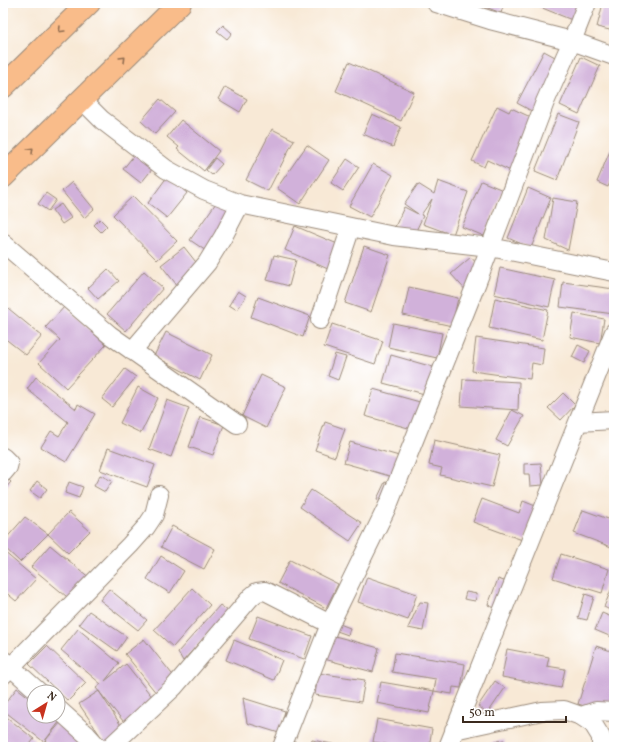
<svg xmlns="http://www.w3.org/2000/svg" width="617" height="750" font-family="Vollkorn,serif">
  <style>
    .building { fill: #d1b1da }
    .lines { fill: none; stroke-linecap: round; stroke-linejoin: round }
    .minor-casing { stroke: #9a8a7a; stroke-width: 20 }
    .highway-casing { stroke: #9a8a7a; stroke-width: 24 }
    .minor { stroke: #fff; stroke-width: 18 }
    .highway { stroke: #f9bc8a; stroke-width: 22 }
    .oneway { stroke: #906c4f }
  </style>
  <rect width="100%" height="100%" fill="#fff"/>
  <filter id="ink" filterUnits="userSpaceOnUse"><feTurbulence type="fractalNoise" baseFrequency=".025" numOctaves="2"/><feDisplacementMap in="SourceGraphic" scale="8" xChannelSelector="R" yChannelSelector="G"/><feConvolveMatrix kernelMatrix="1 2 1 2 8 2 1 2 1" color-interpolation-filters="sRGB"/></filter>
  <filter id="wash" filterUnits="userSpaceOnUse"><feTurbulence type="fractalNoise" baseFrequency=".012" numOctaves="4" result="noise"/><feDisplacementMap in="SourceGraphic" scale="16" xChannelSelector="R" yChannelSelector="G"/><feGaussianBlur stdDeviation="0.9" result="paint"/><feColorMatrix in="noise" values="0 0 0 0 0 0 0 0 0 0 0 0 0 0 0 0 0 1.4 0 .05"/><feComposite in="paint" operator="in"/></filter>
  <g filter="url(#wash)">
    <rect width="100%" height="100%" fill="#f8e9d6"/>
    <g id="blocks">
      <!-- building -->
      <path class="building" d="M475,3H502L504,4L501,13Z
        M530,3H579L572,20Z
        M603,3H614V31L597,27Z
        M223,25L232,33L227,39L217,31Z
        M544,51L566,63L539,115L517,103Z
        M581,57L600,66L579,114L560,105Z
        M349,62L414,92L401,121L336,91Z
        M225,87L247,99L240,112L218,99Z
        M160,99L175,112L155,134L141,121Z
        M497,106L509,112L511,108L539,121L515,173L487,160L484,167L472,161Z
        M372,114L401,127L393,147L363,134Z
        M558,114L579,122L557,180L535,171Z
        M181,120L219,151L204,171L177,149L179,147L167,137Z
        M272,129L294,140L268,191L246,180Z
        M307,145L329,160L300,204L277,188Z
        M612,146L614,147V173L608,187L597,182Z
        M135,154L153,168L141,183L123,169Z
        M215,158L222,164L212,175L206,170Z
        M347,159L359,167L343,191L331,183Z
        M373,164L393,175L370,217L349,206Z
        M167,177L187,193L167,218L148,203Z
        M438,181L468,192L453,235L423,224L432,199L421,215L423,216L414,235L395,227L404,207L418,214L404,204L418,184L434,194Z
        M481,181L503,190L484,236L462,227Z
        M72,182L94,209L84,218L62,191Z
        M528,188L551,198L531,248L508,238Z
        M46,193L56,200L48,211L38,204Z
        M133,196L177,241L157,260L113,215Z
        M553,198L577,202L568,250L546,240Z
        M218,200L237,213L209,253L190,240Z
        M61,204L71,218L62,224L52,210Z
        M100,219L107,226L101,232L94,225Z
        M295,226L347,248L337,273L285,250Z
        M364,246L390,255L371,312L345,303Z
        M184,247L203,271L180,289L161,265Z
        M274,255L296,260L289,286L267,280Z
        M471,257L487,276L468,293L451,274Z
        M500,268L555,280L549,307L494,294Z
        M108,269L119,281L98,299L88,288Z
        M144,271L163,288L126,331L107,314Z
        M563,282L614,289V314L560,307Z
        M409,287L458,298L452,326L403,315Z
        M238,291L246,296L237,310L229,305Z
        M258,297L310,316L303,337L251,317Z
        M495,298L548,310L542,340L489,328Z
        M3,304L42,336L26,355L3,337Z
        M65,306L106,345L66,388L39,363L60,340L46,327Z
        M574,313L604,319L600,343L570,337Z
        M393,323L442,333L437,358L388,347Z
        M332,324L383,341L375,364L324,347Z
        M166,332L212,355L200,380L154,356Z
        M476,338L544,348L542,365L532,363L530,379L472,371Z
        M578,345L590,351L584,363L572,357Z
        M335,354L346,357L338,380L328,376Z
        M391,355L440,369L432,396L383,383Z
        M125,369L136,377L112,407L102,399Z
        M261,375L286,387L266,428L242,416Z
        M36,377L76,409L78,404L95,414L66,462L41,447L51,431L59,436L68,422L27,389Z
        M463,379L519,382L518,410L461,406Z
        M138,387L158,398L141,433L120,423Z
        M373,389L427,404L419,431L365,416Z
        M563,393L575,405L561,420L548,408Z
        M167,400L189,408L171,457L149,449Z
        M512,410L524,416L507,446L496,440Z
        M200,417L224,425L213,455L189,447Z
        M325,422L345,429L335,457L315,450Z
        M434,440L500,455L492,487L440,475L442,468L429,465Z
        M350,442L399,456L393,477L344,463Z
        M108,448L155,465L147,487L100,470Z
        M541,463L543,485L530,486L529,474H524V464Z
        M3,474L11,482L3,491Z
        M100,475L112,481L105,492L94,486Z
        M37,481L47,489L40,498L30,491Z
        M69,482L83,487L79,498L65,493Z
        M385,482L394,486L387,503L377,499Z
        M311,490L362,523L350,541L300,507Z
        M482,499L519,513L523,501L538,507L525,541L473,522Z
        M583,510L614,521V548L574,533Z
        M69,512L90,531L68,553L48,534Z
        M25,517L48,534L20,562L3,546V542Z
        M172,526L215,549L204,569L161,547Z
        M50,545L91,579L72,601L31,567Z
        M3,551L36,579L16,601L3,590Z
        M561,554L609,569L602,593L553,578Z
        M161,556L184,571L170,593L147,579Z
        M290,560L338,584L326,608L278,583Z
        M367,577L417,594L408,620L358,602Z
        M498,579L507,582L497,609L488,605Z
        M192,588L210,605L173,647L154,630Z
        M109,589L147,620L138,630L100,600Z
        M611,590L614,591V612L604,607Z
        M466,592L477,594L475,601L464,599Z
        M585,594L594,597L587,620L578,618Z
        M420,602L428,603L423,631L408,628Z
        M220,605L228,611L183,661L178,652Z
        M89,611L127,637L117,651L79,624Z
        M602,613L614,618V638L595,630Z
        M258,616L312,636L304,659L249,639Z
        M337,623L350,628L348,635L334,630Z
        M78,629L119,663L105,681L126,664L157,703L128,727L96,688L101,684L61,650Z
        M331,635L379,648L373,672L324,659Z
        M144,639L176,679L157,694L125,654Z
        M234,640L282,660L274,680L226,660Z
        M47,646L86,683L68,701L29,664Z
        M596,646L614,652V689L606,713L578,704Z
        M507,649L549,657L547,666L565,669L561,688L502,677Z
        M395,653L465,664L461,688L453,687L452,694L434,691L436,679L392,672Z
        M318,673L365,680L361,702L315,695Z
        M495,681L505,688L488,713L478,706Z
        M381,682L434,691L429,713L377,703Z
        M17,688L34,701V716H53L60,721L44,742L3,710V706Z
        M99,691L127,735L108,747L79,704Z
        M243,698L285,711L279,733L247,723Z
        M3,714L34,739L28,747H3Z
        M377,719L432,729L429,747H402L373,742Z
        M61,722L92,747H52L45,741Z
        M312,740L342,746V747H310Z
        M504,740L505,747H491L492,742Z"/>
    </g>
  </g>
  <g filter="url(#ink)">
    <use href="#blocks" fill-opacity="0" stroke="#9a8a7a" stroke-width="1"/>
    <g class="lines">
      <!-- minor casing -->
      <g class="minor-casing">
        <path id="minor" d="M436,3L490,20L572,41L614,56
          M82,100L102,120L166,169L204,190L240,204L394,236L490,247L614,272
          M3,243L110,335L237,424
          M320,320L351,227
          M132,351L207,263L223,237L240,204
          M578,422L614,420
          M3,457L9,463L8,467L3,473
          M3,660L39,692
          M3,675L130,545L146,527L154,515L159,495
          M58,709L87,735L98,747
          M581,716L596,711L614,712
          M454,730L542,711L564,710L581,716L593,724L601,737V747
          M110,747L174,687L251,597L257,592L265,591L330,624
          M282,747L330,624L389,503L477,282L545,102L572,41L587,3
          M448,747L614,332"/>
      </g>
      <!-- highway casing -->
      <g class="highway-casing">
        <path id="highway" d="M3,87L89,3
          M3,177L180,3"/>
      </g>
      <!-- minor -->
      <use href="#minor" class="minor"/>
      <!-- highway -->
      <use href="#highway" class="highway"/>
    </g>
    <!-- one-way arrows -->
    <defs><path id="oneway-chevron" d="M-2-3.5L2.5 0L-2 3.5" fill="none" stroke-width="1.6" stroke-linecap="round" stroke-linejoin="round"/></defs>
    <g class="oneway">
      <use href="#oneway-chevron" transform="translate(61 30) rotate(135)"/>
      <use href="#oneway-chevron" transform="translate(123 59) rotate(-45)"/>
      <use href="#oneway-chevron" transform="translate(31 150) rotate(-45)"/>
    </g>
  </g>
  <!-- margin -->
  <rect width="617" height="750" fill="none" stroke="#fff" stroke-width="16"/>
  <!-- north arrow -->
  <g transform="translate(46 704) rotate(37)"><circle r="19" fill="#ffffff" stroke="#b1aaa5"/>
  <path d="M0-3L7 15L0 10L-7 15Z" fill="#c8321e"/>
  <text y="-6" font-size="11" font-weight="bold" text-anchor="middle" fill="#3b2a1e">N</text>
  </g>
  <!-- scale -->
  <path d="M463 716v6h103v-6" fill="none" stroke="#3b2a1e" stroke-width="2"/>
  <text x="469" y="716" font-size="12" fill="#3b2a1e" stroke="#ffffff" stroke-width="3" paint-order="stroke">50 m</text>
</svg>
